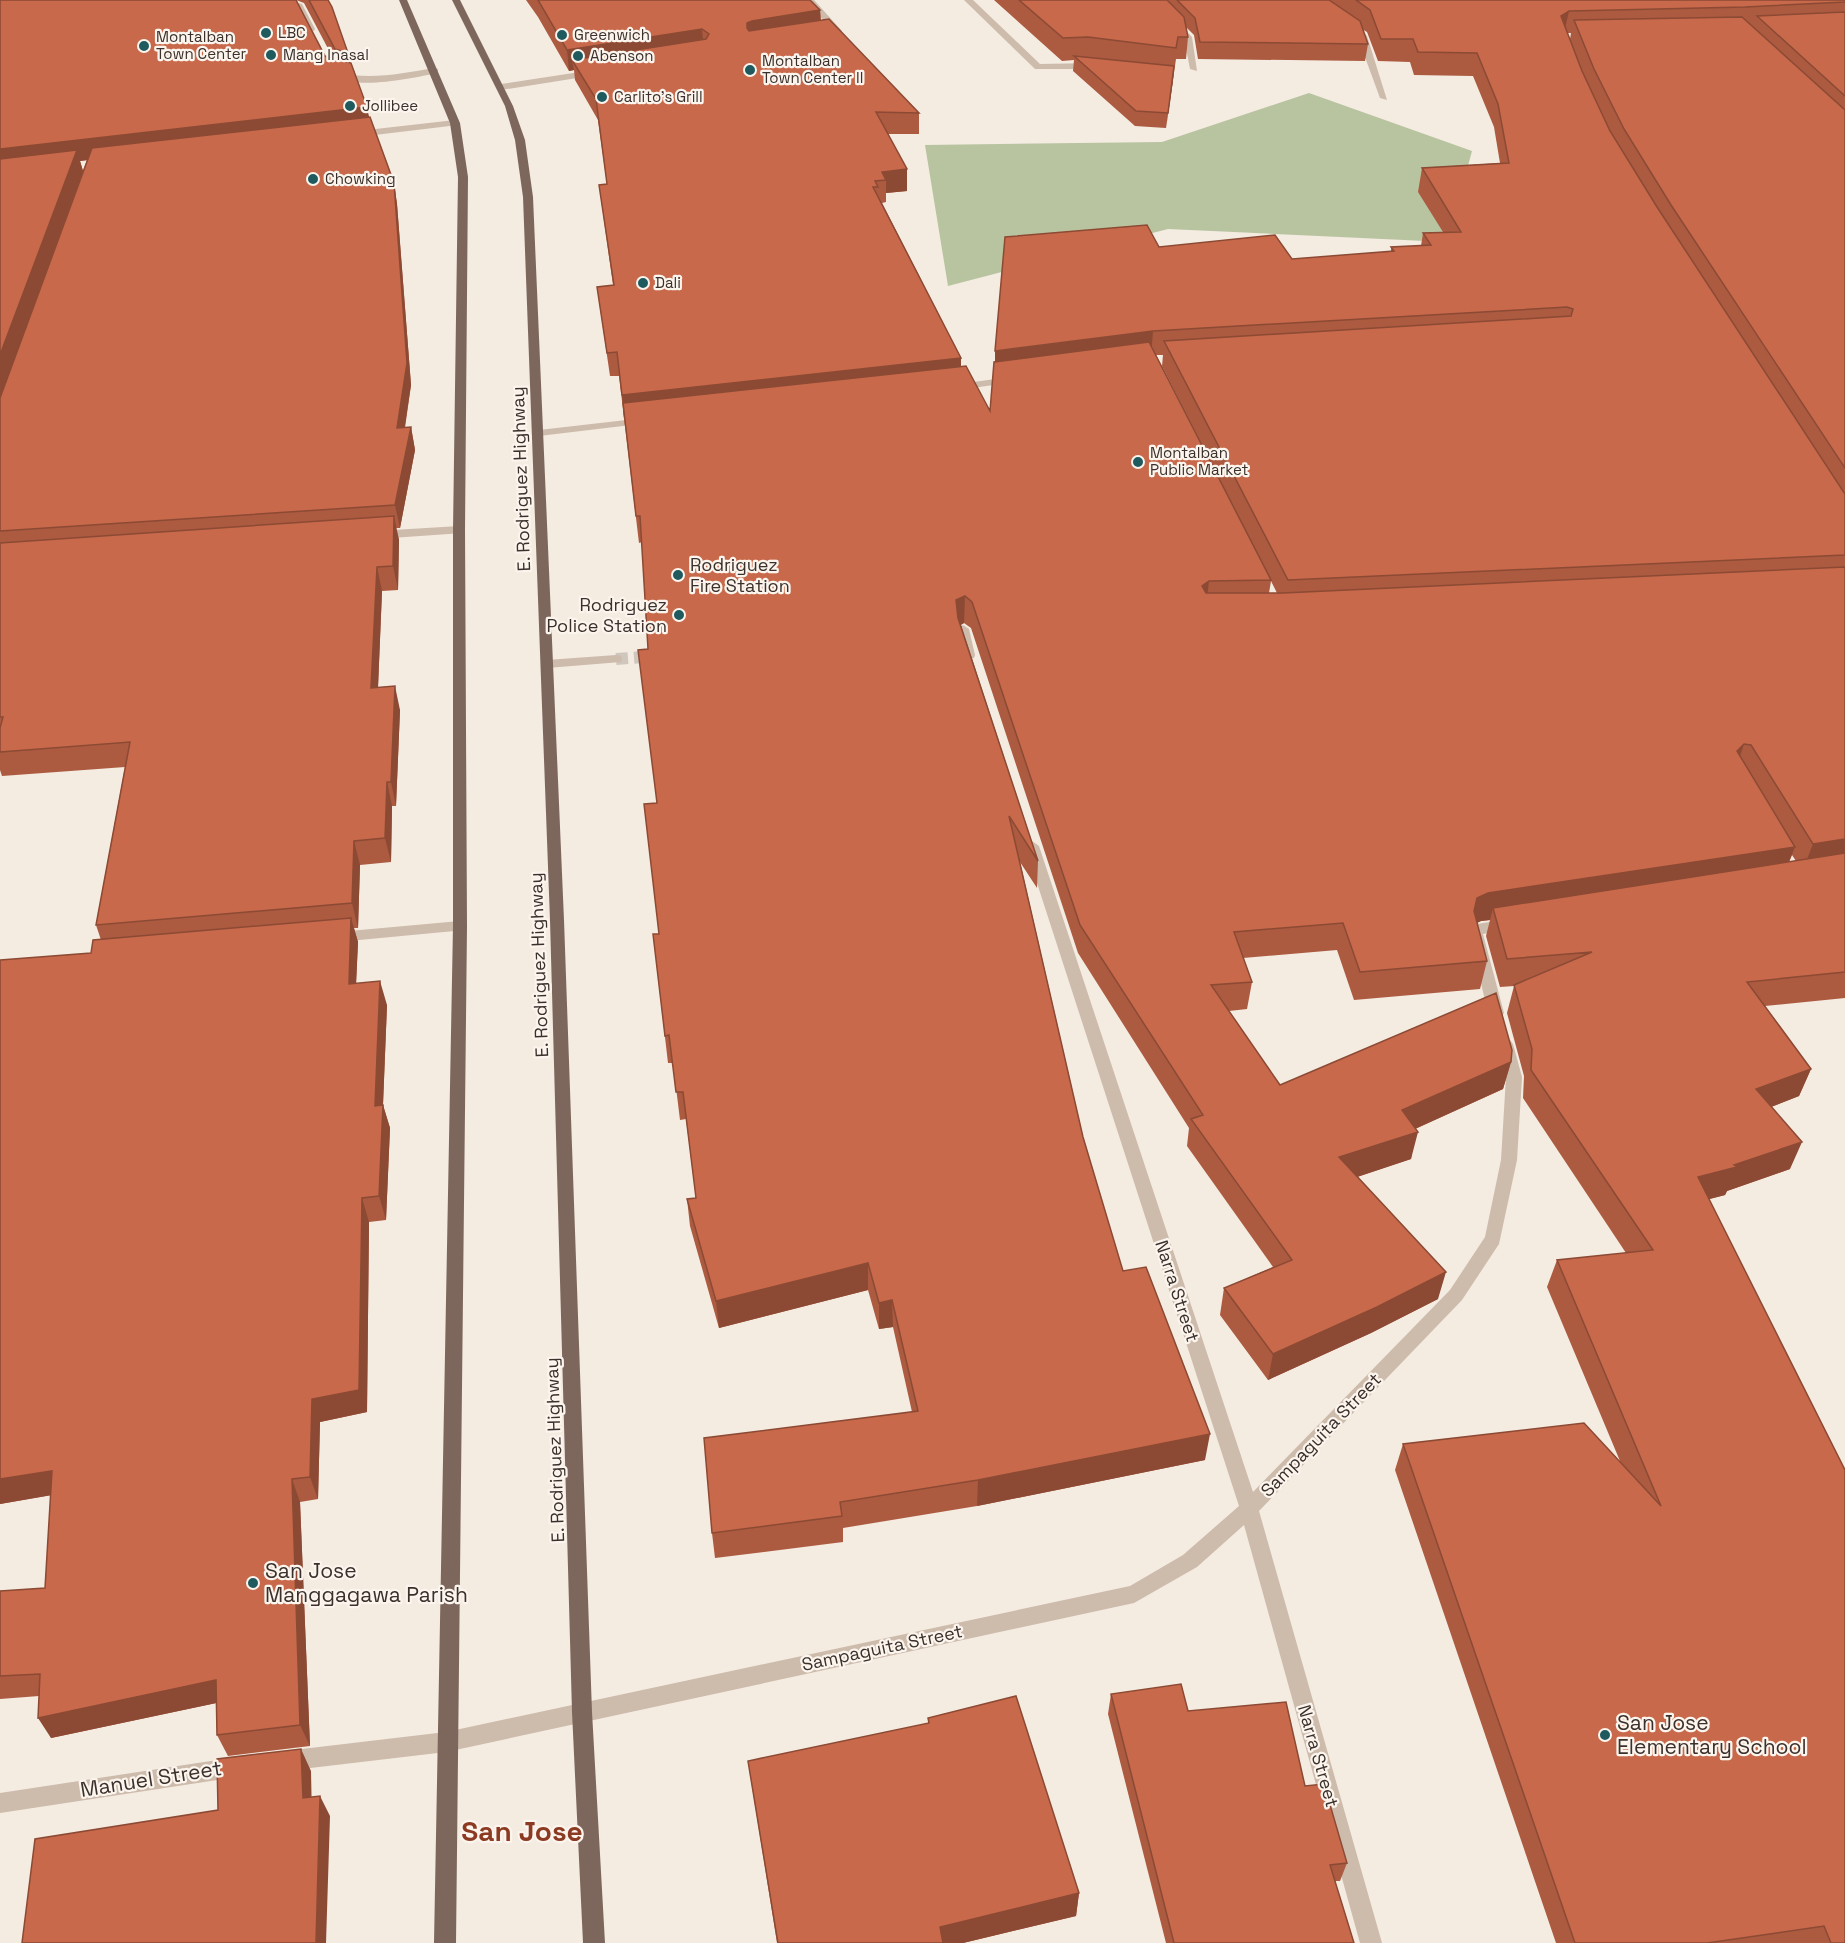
<svg xmlns="http://www.w3.org/2000/svg" width="1845" height="1943" font-family="'Space Grotesk',sans-serif">
  <style>
    .green { fill: #b8c4a0 }
    .lines { fill: none; stroke-linecap: round; stroke-linejoin: round }
    .minor-tunnel { stroke: #cfc6bd; stroke-width: 12; stroke-dasharray: 12 6; stroke-linecap: butt }
    .minor { fill: #cdbbac; fill-rule: evenodd }
    .major { fill: #7d675c; fill-rule: evenodd }
    .wall { fill: #ac5a40; fill-rule: evenodd }
    .shaded-wall { fill: #8c4a34 }
    .building { fill: #c8694b; stroke: #8c4a34; stroke-width: 1.5 }
    .poi-dot { fill: #1f5a5e; stroke: #fbf5ee; stroke-width: 2 }
    .labels { text-anchor: middle; stroke-width: 4.5; stroke-linejoin: round; paint-order: stroke }
    .far-poi-label { font-size: 15px; fill: #3b302b; stroke: #fbf5ee; text-anchor: start }
    .street-label { font-size: 18px; fill: #3b302b; stroke: #fbf5ee }
    .poi-label { font-size: 18px; fill: #3b302b; stroke: #fbf5ee; text-anchor: start }
    .near-poi-label { font-size: 21px; fill: #3b302b; stroke: #fbf5ee; text-anchor: start }
    .near-street-label { font-size: 21px; fill: #3b302b; stroke: #fbf5ee }
    .near-district-label { font-size: 28px; font-weight: bold; fill: #8c3b22; stroke: #fbf5ee }
  </style>
  <rect width="100%" height="100%" fill="#f4ebe1"/>
  <!-- green -->
  <path class="green" d="M1309,93L1472,151L1447,242L1168,229L948,286L925,145L1162,142Z"/>
  <g class="lines">
    <!-- minor-tunnel -->
    <path class="minor-tunnel" d="M616,659L657,656"/>
    <!-- minor -->
    <path class="minor" d="M806,0H814L842,31V35H836Z
      M964,0H973L1040,64L1094,63L1098,66L1094,69H1035Z
      M1147,0H1156L1192,37L1197,71L1190,69L1184,38Z
      M295,2L302,4L315,29L314,31L307,29Z
      M1355,30H1361L1367,36L1387,100L1380,98Z
      M435,68L438,69V73C412,78 355,91 333,75L337,72C370,81 402,73 435,68Z
      M593,70L597,73L596,75L501,90L497,87L501,84Z
      M455,120L458,121V125L358,137L353,134L358,131Z
      M1011,377L1015,378V382L958,390L953,387L958,384Z
      M644,418L650,421L648,423L539,436L533,433L539,430Z
      M459,526L465,530L463,533L377,539L371,535L377,531Z
      M963,625L969,629L975,655L974,658L969,659L963,655L957,629Z
      M616,655L621,656L622,659L621,662L547,668L541,664L547,660Z
      M1032,841L1039,846L1253,1492L1450,1290L1485,1237L1501,1160L1506,1077L1497,1044L1500,1040H1510L1513,1044L1522,1077L1517,1160L1499,1244L1462,1300L1259,1511L1382,1943H1360L1244,1525L1197,1567L1134,1603L446,1752L285,1771L278,1768L275,1761L278,1754L285,1751L446,1732L1130,1586L1183,1555L1239,1506L1025,846Z
      M1508,919L1513,920L1515,924L1513,928L1483,934L1504,1013L1501,1017H1491L1488,1013L1469,932L1477,924Z
      M460,921L467,926L465,930L338,942L331,937L338,932Z
      M237,1757L244,1760L247,1767L244,1774L237,1777L0,1813V1793Z"/>
    <!-- major -->
    <path class="major" d="M399,0H407L460,123L468,177L465,530L467,926L456,1943H434L453,926V530L458,177L450,123Z
      M452,0H460L513,106L525,140L533,197L564,920L592,1712L605,1943H583L572,1712L550,920L523,197L515,140L505,106Z"/>
  </g>
  <!-- wall -->
  <path class="wall" d="M0,0H328L348,53L350,63L369,117L394,183L397,204L411,385L405,428L411,427L415,450L400,528H396L399,540L398,590L382,591L378,687L400,710L396,806H392L391,862L360,865L358,928H354L358,942L356,983L387,1005L383,1105L390,1128L386,1220L369,1222L367,1412L320,1422L318,1499L300,1502L310,1746L228,1756L217,1735L216,1703L51,1738L39,1696L0,1699V1591L45,1588L51,1495L0,1504L91,953L101,940L96,925L125,767L2,776L0,770ZM296,0L304,3L333,58L325,56ZM87,160L0,398L83,171L80,161Z
    M526,0H810L820,10L821,20L919,113V134H888L907,169V191L886,193V202L882,203L961,358V366L990,411L1159,247L1292,259L1391,252V247L1421,246L1423,233L1443,232L1418,192L1422,168L1500,163L1494,127L1473,76L1414,75L1410,62L1378,61L1367,32L1362,29L1368,44L1365,61L1198,59L1194,35L1186,27L1188,37L1186,59H1176L1166,128L1135,126L1073,71L1074,60L1062,61L994,0H1845V998L1765,1006L1811,1069L1799,1096L1771,1107L1790,1169L1727,1191L1725,1195L1709,1199L1845,1943H1556L1395,1470L1403,1444L1620,1461L1547,1287L1557,1260L1626,1253L1523,1098L1524,1076L1507,1013L1514,986L1500,987L1486,936L1490,920L1481,921L1477,923L1487,961L1480,989L1354,1000L1337,950L1243,958L1252,982L1247,1009L1229,1011L1280,1085L1511,1062L1503,1089L1415,1129L1411,1159L1357,1177L1438,1299L1371,1333L1268,1380L1220,1315L1224,1288L1273,1267L1187,1146L1189,1128L1078,953L971,628L964,623L961,625L1038,861L1037,888L1020,862L1083,1137L1123,1271L1205,1460L977,1506L843,1528V1542L715,1558L712,1533L912,1412L893,1327L879,1329L868,1290L719,1328L690,1226L687,1199L696,1198L686,1119L680,1120L673,1063H668L653,934H659L657,803L642,542L639,543L619,376H610L597,287L613,285L599,185L607,184L598,120L575,80L574,70L569,71L538,17ZM1567,33H1571L1570,39ZM1156,355H1163L1162,366L1236,512ZM1271,581L1277,593H1269ZM1792,855L1796,861L1789,862Z
    M1111,1694L1188,1711L1305,1786L1347,1863L1340,1881H1335L1354,1943H1166L1108,1714Z
    M928,1718L1079,1893L1076,1916L963,1943H777L748,1761L928,1724Z"/>
  <!-- shaded-wall -->
  <path class="shaded-wall" d="M820,10L821,31L753,42L747,28V23L752,21Z
    M1569,11L1564,33L1561,16Z
    M702,29L704,50L572,60L574,70L569,71L567,50Z
    M1174,66L1173,81L1166,128L1168,113Z
    M367,107L371,127L80,161L83,171L0,398V149Z
    M907,169V191L886,193V180L882,172Z
    M394,183L397,204L411,385L401,451L397,428Z
    M1153,331L1151,356L995,377V351Z
    M961,358V381L624,419L622,395Z
    M411,427L415,450L400,528L395,505Z
    M394,516L399,540L398,590L393,566Z
    M377,567L382,591L377,712L371,688Z
    M1209,581L1206,608L1202,586Z
    M965,596L964,623L956,627V600Z
    M395,686L400,710L396,806L391,782Z
    M1744,744L1735,771L1737,751Z
    M387,782L392,806L391,862L385,838Z
    M1845,839V864L1802,872L1813,844Z
    M354,841L360,865L358,928L352,903Z
    M1795,847L1784,874L1493,908L1490,920L1481,921L1470,926L1477,898L1488,893Z
    M351,918L358,942L355,1008L349,984Z
    M380,981L387,1005L382,1129L375,1106Z
    M1511,1062L1503,1089L1395,1138L1402,1110Z
    M1811,1069L1799,1096L1745,1117L1756,1089Z
    M383,1105L390,1128L386,1220L379,1196Z
    M1418,1132L1411,1159L1333,1185L1339,1157Z
    M1802,1142L1790,1169L1727,1191L1725,1195L1687,1205L1698,1177Z
    M362,1198L369,1222L367,1412L320,1422L318,1499L310,1477L312,1399Z
    M868,1263V1290L719,1328L716,1301Z
    M1446,1272L1438,1299L1371,1333L1268,1380L1273,1354Z
    M892,1300L893,1327L879,1329V1303Z
    M1210,1434L1205,1460L977,1506L978,1480Z
    M52,1471L64,1493L0,1504V1479Z
    M292,1479L300,1502L310,1746L300,1725Z
    M216,1680L226,1701L51,1738L38,1718Z
    M301,1749L311,1771L312,1819L303,1798Z
    M320,1796L330,1816L326,1943H316Z
    M1079,1893L1076,1916L963,1943H940V1927Z"/>
  <!-- building -->
  <path class="building" d="M0,0H296L325,56L351,63L367,107L0,149Z
    M309,0H328L332,7L348,53L335,49Z
    M538,0H810L820,10L752,21L747,23V28L749,31L829,19L919,113L876,112L907,169L882,172L886,180L875,181L878,187H873L961,358L622,395L617,352L607,353L597,287L614,285L599,185L607,184L596,99L572,60L706,39L709,34L702,29L567,50Z
    M1019,0H1167L1184,17L1188,37H1178L1176,48L1088,37L1063,38Z
    M1177,0H1329L1360,21L1368,44L1200,42L1195,18Z
    M1356,0H1845V2L1745,7L1569,11L1561,16L1582,71L1610,131L1657,207L1845,494V555L1288,580L1164,341L1571,316L1573,309L1567,307L1153,331L995,351L1005,237L1147,225L1159,247L1275,235L1292,259L1394,251L1391,247L1431,245L1423,233L1461,232L1422,168L1509,163L1498,104L1477,53L1418,52L1413,39H1381L1370,10Z
    M1845,12V96L1757,16Z
    M1742,17L1845,110V468L1671,205L1624,129L1594,69L1574,20Z
    M1074,56L1174,66L1168,113L1136,111Z
    M370,117L394,183L407,363L397,428L411,427L395,505L0,531V398L92,148Z
    M77,150L0,355V159Z
    M1149,342L1271,580L1209,581L1202,586L1206,593H1283L1845,567V839L1813,844L1751,745L1744,744L1737,751L1795,847L1488,893L1477,898L1474,911L1487,961L1360,972L1343,923L1234,932L1252,982L1211,985L1280,1085L1496,993L1512,1050L1511,1062L1402,1110L1418,1132L1339,1157L1446,1272L1377,1307L1273,1354L1224,1288L1292,1260L1191,1119L1203,1115L1080,925L972,602L965,596L956,600L958,618L1038,861L1009,816L1083,1137L1123,1271L1146,1267L1210,1434L978,1480L840,1502L842,1516L712,1533L704,1438L918,1411L892,1300L879,1303L868,1263L716,1301L687,1199L696,1198L683,1092H676L669,1035L665,1036L653,934H659L644,804L657,803L638,650L648,649L640,516H636L623,403L966,366L990,411L994,362Z
    M394,516L393,566L377,567L371,688L395,686L391,782H387L385,838L354,841L352,903L96,925L130,742L0,752V728L3,717H0V543Z
    M1845,853V972L1747,982L1811,1069L1756,1089L1802,1142L1734,1165L1737,1167L1698,1177L1845,1470V1943H1831L1824,1926L1707,1943H1575L1403,1444L1584,1423L1661,1506L1557,1260L1653,1250L1531,1070L1532,1049L1514,985L1592,952L1507,959L1493,908Z
    M351,918L349,984L380,981L375,1106L383,1105L379,1196L362,1198L359,1390L312,1399L310,1477L292,1479L300,1725L217,1735L216,1680L38,1718L40,1674L0,1676V1591L45,1588L52,1471L0,1479V960L91,953L93,940Z
    M1181,1684L1188,1711L1286,1702L1305,1786L1324,1784L1347,1863L1330,1865L1354,1943H1174L1111,1694Z
    M1016,1696L1079,1893L940,1927L943,1943H778L748,1761L929,1723L928,1718Z
    M301,1749L303,1798L320,1796L316,1943H22L35,1839L218,1810L217,1759Z"/>
  <!-- markers -->
  <g class="poi-dot">
    <circle cx="266" cy="33" r="6"/>
    <circle cx="562" cy="35" r="6"/>
    <circle cx="144" cy="46" r="6"/>
    <circle cx="271" cy="55" r="6"/>
    <circle cx="578" cy="56" r="6"/>
    <circle cx="750" cy="70" r="6"/>
    <circle cx="602" cy="97" r="6"/>
    <circle cx="350" cy="106" r="6"/>
    <circle cx="313" cy="179" r="6"/>
    <circle cx="643" cy="283" r="6"/>
    <circle cx="1138" cy="462" r="6"/>
    <circle cx="678" cy="575" r="6"/>
    <circle cx="679" cy="615" r="6"/>
    <circle cx="253" cy="1583" r="6"/>
    <circle cx="1605" cy="1735" r="6"/>
  </g>
  <g class="labels">
    <!-- far-poi labels -->
    <g class="far-poi-label">
      <text x="278" y="38">LBC</text>
      <text x="574" y="40">Greenwich</text>
      <text x="156" y="42">Montalban<tspan x="156" dy="17">Town Center</tspan></text>
      <text x="283" y="60">Mang Inasal</text>
      <text x="590" y="61">Abenson</text>
      <text x="762" y="66">Montalban<tspan x="762" dy="17">Town Center II</tspan></text>
      <text x="614" y="102">Carlito's Grill</text>
      <text x="362" y="111">Jollibee</text>
      <text x="325" y="184">Chowking</text>
      <text x="655" y="288">Dali</text>
      <text x="1150" y="458">Montalban<tspan x="1150" dy="17">Public Market</tspan></text>
    </g>
    <!-- street labels -->
    <g class="street-label">
      <text transform="translate(521 479) rotate(-92)" y="6">E. Rodriguez Highway</text>
      <text transform="translate(539 965) rotate(-92)" y="6">E. Rodriguez Highway</text>
      <text transform="translate(1177 1291) rotate(72)" y="6">Narra Street</text>
      <text transform="translate(1321 1435) rotate(-46)" y="6">Sampaguita Street</text>
      <text transform="translate(555 1450) rotate(-92)" y="6">E. Rodriguez Highway</text>
      <text transform="translate(882 1648) rotate(-12)" y="6">Sampaguita Street</text>
      <text transform="translate(1318 1756) rotate(74)" y="6">Narra Street</text>
    </g>
    <!-- poi labels -->
    <g class="poi-label">
      <text x="690" y="571">Rodriguez<tspan x="690" dy="21">Fire Station</tspan></text>
      <text x="667" y="611" text-anchor="end">Rodriguez<tspan x="667" dy="21">Police Station</tspan></text>
    </g>
    <!-- near-poi labels -->
    <g class="near-poi-label">
      <text x="265" y="1578">San Jose<tspan x="265" dy="24">Manggagawa Parish</tspan></text>
      <text x="1617" y="1730">San Jose<tspan x="1617" dy="24">Elementary School</tspan></text>
    </g>
    <!-- near-street labels -->
    <g class="near-street-label">
      <text transform="translate(151 1779) rotate(-9)" y="7">Manuel Street</text>
    </g>
    <!-- near-district labels -->
    <g class="near-district-label">
      <text x="522" y="1841">San Jose</text>
    </g>
  </g>
</svg>
